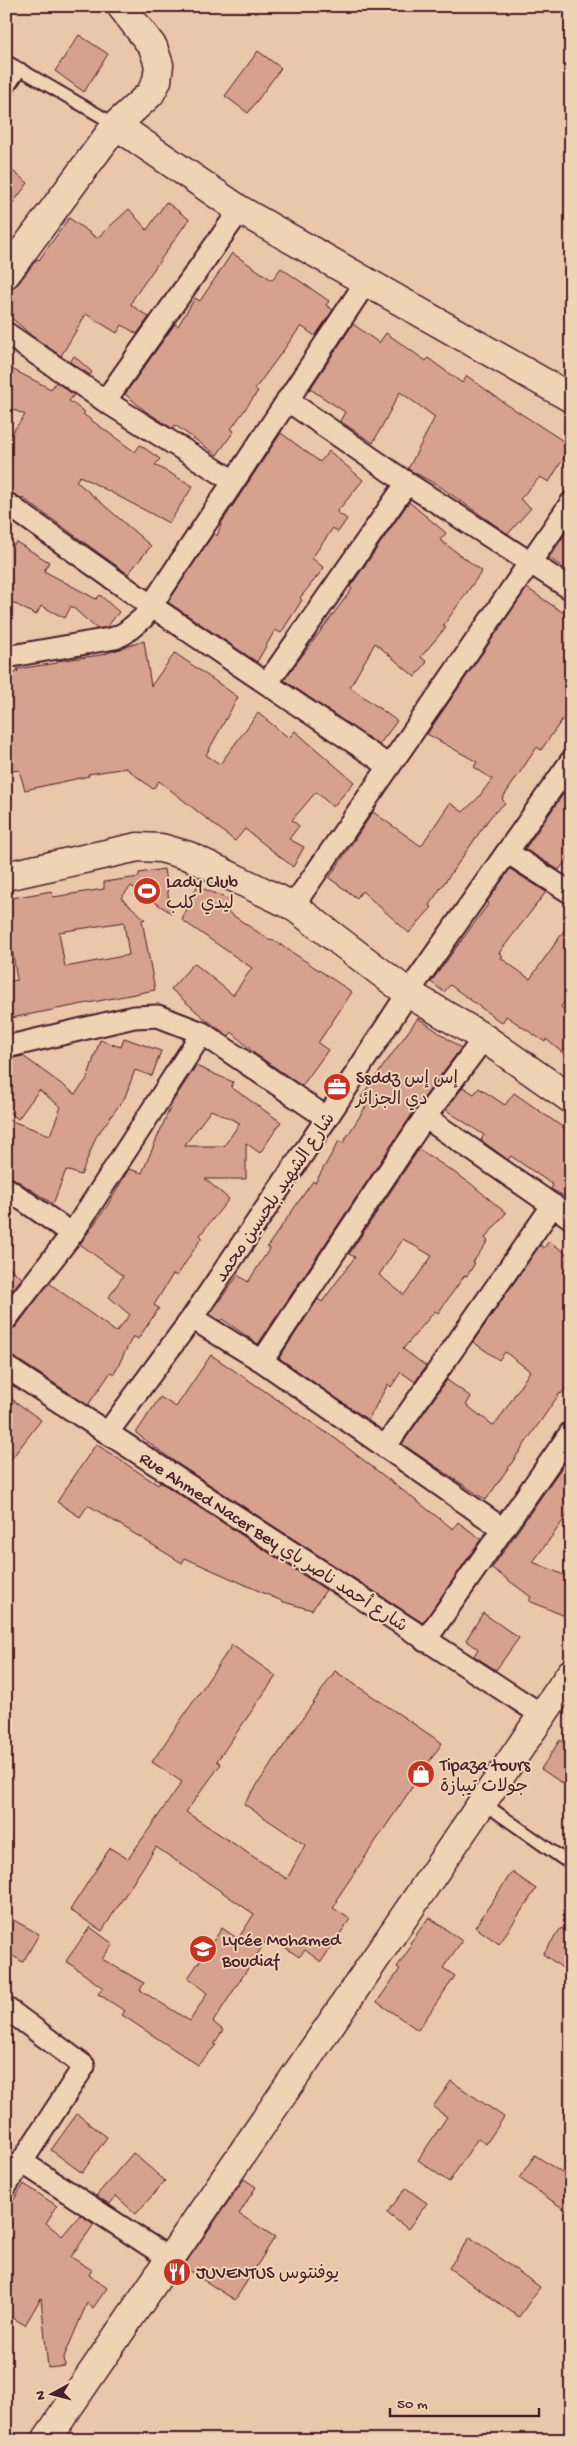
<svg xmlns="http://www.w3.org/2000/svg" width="577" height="2446" font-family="'Gochi Hand','Playpen Sans Arabic',sans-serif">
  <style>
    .building { fill: #d6a18e; stroke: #4a1f2b; fill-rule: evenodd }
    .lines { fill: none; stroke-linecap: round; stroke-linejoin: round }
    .service-casing { stroke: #4a1f2b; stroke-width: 15 }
    .minor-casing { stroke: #4a1f2b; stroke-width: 25 }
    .tertiary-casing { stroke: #4a1f2b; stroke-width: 31 }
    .service { stroke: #eed3b5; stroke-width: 11 }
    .minor { stroke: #eed3b5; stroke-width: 21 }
    .tertiary { stroke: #eed3b5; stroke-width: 28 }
    .labels { text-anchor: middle; stroke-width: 4; stroke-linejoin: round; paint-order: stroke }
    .poi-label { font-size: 18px; fill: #4a1f2b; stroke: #eed3b5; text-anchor: start }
    .street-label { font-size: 18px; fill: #4a1f2b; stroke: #eed3b5 }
  </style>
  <rect width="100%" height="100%" fill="#eac6ab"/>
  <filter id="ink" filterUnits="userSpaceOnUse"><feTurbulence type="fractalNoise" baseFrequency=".02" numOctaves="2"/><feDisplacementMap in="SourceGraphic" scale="10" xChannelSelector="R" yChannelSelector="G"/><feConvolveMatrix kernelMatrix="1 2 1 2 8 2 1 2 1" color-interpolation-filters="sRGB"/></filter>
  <g filter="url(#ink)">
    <!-- building -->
    <path class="building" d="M79,35L108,54L84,92L55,71Z
      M258,51L281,68L248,113L225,96Z
      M6,166L28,183L6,212Z
      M166,202L189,219L133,299L131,305L149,317L137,334L122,325L117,333L86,314L61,356L32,336L6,313V290L18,284L37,259L39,260L69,218L97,238L129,209L147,230Z
      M232,253L272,280L281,268L329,301L326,305L333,310L315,336L301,326L255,389L258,391L231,429L234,431L217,455L175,425L173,429L144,410L125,394L175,324L178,326L195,298L200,301Z
      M353,324L379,343L386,333L426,361L428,358L462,383L467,376L506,404L571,446L549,482L540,477L520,499L531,508L508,534L439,486L408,469L435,417L400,392L373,443L340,421L345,412L310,389Z
      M74,356L92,372L90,375L70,362Z
      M6,366L51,389L56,382L74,395L69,401L85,412L83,414L135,452L140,445L160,459L155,465L193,486L169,523L80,476L76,481L151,546L128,574L24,499L6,491V441L25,415L6,406Z
      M281,433L320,462L329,451L363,480L337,512L347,519L338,532L333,528L312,558L324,568L300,598L302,600L281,633L275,630L257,662L168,602L214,533L217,536L222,522Z
      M409,502L446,533L440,540L482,571L443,626L446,627L421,657L427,662L415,677L375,643L350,687L397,721L379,745L284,680L352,589L350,587Z
      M571,525V573L549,558Z
      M6,541L13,546L16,542L49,562L44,571L96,599L100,595L119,612L107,627L97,629L71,606L65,618L41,606L36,615L6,599Z
      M527,588L571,618V707L541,750L537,747L502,799L505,803L491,816L429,905L432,907L409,933L362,891L357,898L329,878L373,812L421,846L450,803L463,812L478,798L492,779L474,767L477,762L427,734Z
      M144,641L151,686L175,653L238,697L206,755L220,764L258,713L289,738L295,731L354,782L333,807L316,792L292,820L299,826L289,839L304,847L293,867L245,829L235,841L159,781L153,789L126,768L88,774L89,776L25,790L19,770L6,772V674L18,672L17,669L57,663V661L101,655Z
      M571,783V854L559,870L525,849Z
      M164,869L171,913L131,886L121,898L145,919L142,920L155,990L6,1019V982L17,980L9,929H6V899L52,891L53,897L104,889V882L139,877V873ZM124,922L129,955L65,967L59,932Z
      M510,869L546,892L499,953L503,956L501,958L530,979L571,921V991L561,1007L571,1017V1060L546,1039L545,1042L506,1016L502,1023L450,985L444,992L431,982L489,903L487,902Z
      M197,886L230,900L225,910L271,941L272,939L352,992L318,1043L328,1050L302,1086L254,1053L232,1032L229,1036L205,1019L171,989L194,963L233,995L252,968L182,920Z
      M418,1018L461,1048L415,1110L258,1344L222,1319L220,1321L210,1314L238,1275L248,1282L270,1248L267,1247L313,1181L315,1183L339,1141L343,1143L368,1103L361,1097Z
      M124,1038L161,1051L152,1076L135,1070L125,1097L96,1137L81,1175L66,1170L53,1204L13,1178L6,1176V1119L50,1135L61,1107L39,1090L18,1119L6,1110V1068L13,1058L23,1056L75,1094L87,1079L100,1040L121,1047Z
      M196,1066L233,1082L231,1087L281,1122L260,1153L246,1143V1179H205L229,1199L200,1235L202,1237L177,1276L173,1274L154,1305L159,1308L138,1339L133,1336L114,1374L111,1372L88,1405L6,1352V1331L16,1327L49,1283L116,1332L130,1315L109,1297L123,1276L80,1244L107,1206L129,1169L142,1173L173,1101ZM211,1110L240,1123L224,1146H184Z
      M463,1087L474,1094L479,1088L505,1105L514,1093L571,1133V1200L551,1189L553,1185L511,1156L508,1160L481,1140L484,1135L446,1110Z
      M419,1149L470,1183L506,1213L485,1238L488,1241L473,1262L475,1263L467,1276L465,1275L438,1313L435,1311L403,1349L426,1366L415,1382L401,1372L391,1387L388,1384L368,1420L279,1358L318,1299L322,1302L355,1257L349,1254ZM403,1239L432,1256L404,1295L379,1275Z
      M549,1241L571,1257V1381L561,1394L560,1393L486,1500L402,1444L447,1380L471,1397L466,1405L493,1425L498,1421L530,1371L505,1352L499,1360L473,1342L540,1245L544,1248Z
      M6,1265L22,1278L6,1298Z
      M211,1355L336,1439L453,1529L458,1522L481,1539L423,1623L175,1462L136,1433L160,1397L176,1407Z
      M6,1395L41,1420L6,1466Z
      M96,1444L158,1485L160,1482L326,1590L312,1610L284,1602L185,1558L182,1563L88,1505L80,1517L57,1502Z
      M571,1454V1510L533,1562L571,1578V1601L565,1616L529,1601L531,1597L492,1568Z
      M483,1613L519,1638L496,1670L474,1656L478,1649L466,1640Z
      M232,1645L276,1676L217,1761L221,1764L186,1812L287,1879L305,1845L244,1804L335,1671L442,1743L336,1900L338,1901L333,1908L350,1919L321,1962L305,1950L299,1957L269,1936L213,2022L223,2030L214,2044L216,2045L198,2065L122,2015L125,2011L98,1994L103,1988L66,1961L90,1927L113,1944L102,1959L144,1983L140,1990L190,2021L207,1993L188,1978L222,1928L238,1939L254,1914L156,1847L102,1931L70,1910L110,1848L128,1859L182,1782L152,1762Z
      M560,1740L571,1748V1789L541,1769Z
      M512,1872L536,1889L499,1944L475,1927Z
      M6,1916L39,1934L23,1962L6,1952Z
      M429,1917L462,1941L443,1968L455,1976L418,2030L377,2002L400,1969L397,1967L412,1945L410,1943Z
      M561,1928L571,1934V1974L543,1954Z
      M451,2081L504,2117L486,2144L478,2138L449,2182L418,2160L447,2117L433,2107Z
      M77,2114L107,2137L82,2173L51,2150Z
      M133,2153L165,2181L136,2214L116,2196L110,2204L96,2196Z
      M535,2155L571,2179V2214L519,2178Z
      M244,2179L256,2187L239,2214L275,2237L235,2300L183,2267Z
      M24,2184L57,2206L46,2223L62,2236L80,2215L94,2224L71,2257L92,2270L89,2275L107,2288L93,2308L87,2303L64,2357L65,2366L48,2368L41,2298L25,2325L6,2314V2212Z
      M406,2188L427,2203L408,2229L387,2213Z
      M470,2237L540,2287L519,2317L449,2268Z"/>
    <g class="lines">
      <!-- service casing -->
      <g class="service-casing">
        <path id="service" d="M6,61L116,125
          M6,91L21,69
          M482,1802L563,1859L571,1857"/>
      </g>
      <!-- minor casing -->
      <g class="minor-casing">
        <path id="minor" d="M6,333L105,401L232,480
          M287,400L407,483L571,589
          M105,401L240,210
          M6,503L150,605L389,766
          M6,657L115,638L125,633L143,618L366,282
          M268,682L407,483
          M507,852L571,893
          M293,906L571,503
          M6,1047L134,1017L158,1016L202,1033L327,1118
          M425,1117L571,1218
          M6,1188L72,1234
          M192,1318L262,1361L503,1529
          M6,1319L72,1234L202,1033
          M262,1361L425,1117L484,1038
          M6,1367L542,1715
          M108,1432L192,1318L327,1118L408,993L571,761
          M385,1447L553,1205
          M425,1641L571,1432
          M6,2008L84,2066L6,2186
          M22,2162L170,2259"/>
      </g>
      <!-- tertiary casing -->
      <g class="tertiary-casing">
        <path id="tertiary" d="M116,125L240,210L571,398
          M6,274L116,125L150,94L157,81L159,65L153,47L121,6
          M6,876L138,847L161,848L189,856L293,906L408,993L484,1038L571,1099
          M46,2440L571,1673"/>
      </g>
      <!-- service -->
      <use href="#service" class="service"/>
      <!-- minor -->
      <use href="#minor" class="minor"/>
      <!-- tertiary -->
      <use href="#tertiary" class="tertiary"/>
    </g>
  </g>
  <!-- icons -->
  <defs>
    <g id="stadium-disc" transform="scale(1.4375)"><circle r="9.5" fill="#c8321e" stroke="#eed3b5"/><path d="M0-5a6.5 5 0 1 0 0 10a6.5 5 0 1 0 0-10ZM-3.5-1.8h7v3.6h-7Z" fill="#fff"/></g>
    <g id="office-disc" transform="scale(1.4375)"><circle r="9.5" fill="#c8321e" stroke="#eed3b5"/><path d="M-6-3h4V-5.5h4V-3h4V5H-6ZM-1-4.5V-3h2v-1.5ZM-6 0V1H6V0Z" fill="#fff"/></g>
    <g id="shop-disc" transform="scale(1.4375)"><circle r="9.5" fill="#c8321e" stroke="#eed3b5"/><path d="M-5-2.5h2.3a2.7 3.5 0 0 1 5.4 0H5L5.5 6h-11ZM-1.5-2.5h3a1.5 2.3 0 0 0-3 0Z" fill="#fff"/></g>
    <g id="school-disc" transform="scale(1.4375)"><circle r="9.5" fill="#c8321e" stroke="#eed3b5"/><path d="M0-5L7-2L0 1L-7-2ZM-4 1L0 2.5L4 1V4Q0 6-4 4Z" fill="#fff"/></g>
    <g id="restaurant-disc" transform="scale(1.4375)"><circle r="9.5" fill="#c8321e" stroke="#eed3b5"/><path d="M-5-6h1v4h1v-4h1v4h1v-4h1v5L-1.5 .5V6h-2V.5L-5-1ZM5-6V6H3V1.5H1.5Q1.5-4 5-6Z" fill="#fff"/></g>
  </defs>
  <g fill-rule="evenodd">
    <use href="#stadium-disc" x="147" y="891"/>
    <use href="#office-disc" x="337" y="1087"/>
    <use href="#shop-disc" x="421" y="1774"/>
    <use href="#school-disc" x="203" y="1949"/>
    <use href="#restaurant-disc" x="177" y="2272"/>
  </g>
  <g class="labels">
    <!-- poi labels -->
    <g class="poi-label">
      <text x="166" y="887">Lady Club<tspan x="166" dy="21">ليدي كلب</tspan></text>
      <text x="356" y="1083">Ssddz إس إس<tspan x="356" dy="21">دي الجزائر</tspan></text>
      <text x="440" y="1770">Tipaza tours<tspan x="440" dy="21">جولات تيبازة</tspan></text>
      <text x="222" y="1945">Lycée Mohamed<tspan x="222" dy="21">Boudiaf</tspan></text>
      <text x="196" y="2278">JUVENTUS يوفنتوس</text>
    </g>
    <!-- street labels -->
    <g class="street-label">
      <text transform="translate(274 1197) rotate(-56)" y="6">شارع الشهيد بلحسين محمد</text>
      <text transform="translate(274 1541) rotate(33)" y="6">Rue Ahmed Nacer Bey شارع أحمد ناصر باي</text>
    </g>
  </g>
  <!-- margin -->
  <rect width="577" height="2446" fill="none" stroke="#eed3b5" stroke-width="25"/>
  <rect x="12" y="12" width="552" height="2421" fill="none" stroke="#4a1f2b" stroke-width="2" filter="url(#ink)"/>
  <!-- north arrow -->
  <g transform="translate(52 2394) rotate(263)" stroke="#eed3b5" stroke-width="4" paint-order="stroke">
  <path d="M0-4L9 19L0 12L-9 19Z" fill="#4a1f2b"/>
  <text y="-8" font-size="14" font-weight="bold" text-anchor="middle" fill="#4a1f2b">N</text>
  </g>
  <!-- scale -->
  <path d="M390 2408v8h149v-8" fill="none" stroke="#4a1f2b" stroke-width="2.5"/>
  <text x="397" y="2408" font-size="15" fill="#4a1f2b" stroke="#eed3b5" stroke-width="4" paint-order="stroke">50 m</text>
</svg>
